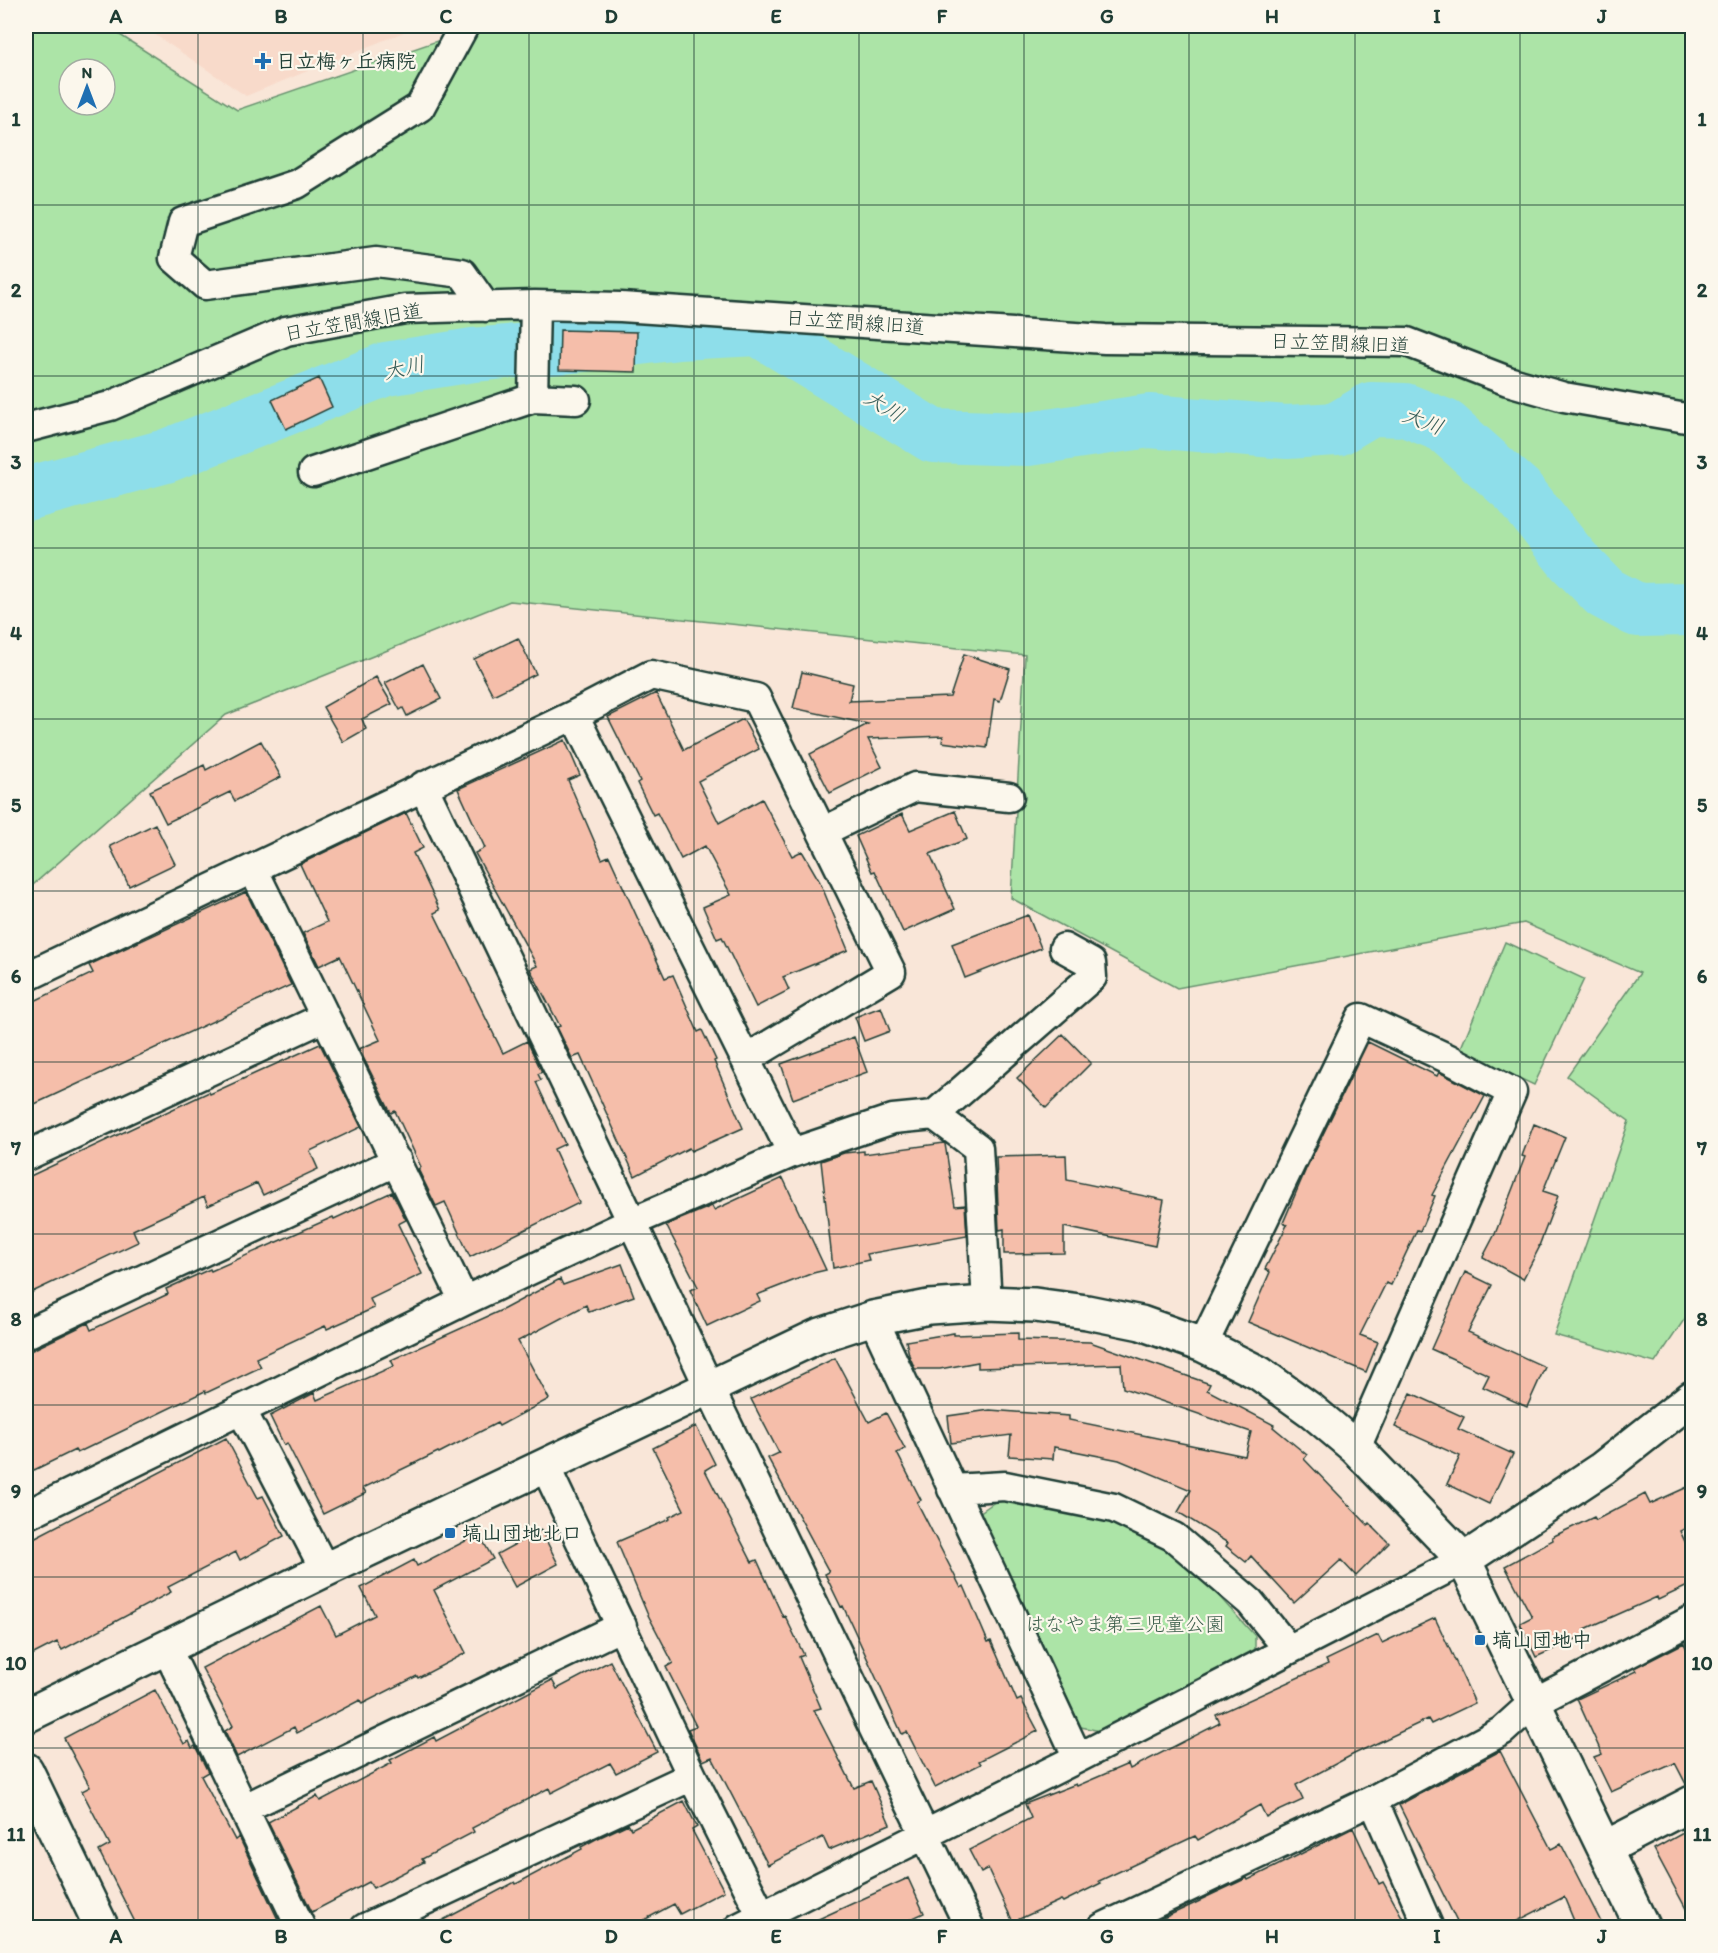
<svg xmlns="http://www.w3.org/2000/svg" width="1718" height="1953" font-family="Itim,'Klee One',sans-serif">
  <style>
    .built { fill: #f8daca }
    .green { fill: #ace4a7; stroke: #66906e; stroke-width: 1.5; fill-rule: evenodd }
    .lines { fill: none; stroke-linecap: round; stroke-linejoin: round }
    .river { stroke: #8edeea; stroke-width: 54 }
    .building { fill: #f5beaa; stroke: #1f3d34; stroke-width: 1.5 }
    .minor-casing { stroke: #1f3d34; stroke-width: 33 }
    .tertiary-casing { stroke: #1f3d34; stroke-width: 38 }
    .minor { stroke: #fbf7ec; stroke-width: 28 }
    .tertiary { stroke: #fbf7ec; stroke-width: 33 }
    .grid { fill: none; stroke: #1f3d34; stroke-width: 1.5; stroke-opacity: 0.55 }
    .poi-dot { fill: #1f6fb2; stroke: #fbf7ec; stroke-width: 2 }
    .labels { text-anchor: middle; stroke-width: 4.5; stroke-linejoin: round; paint-order: stroke }
    .poi-label { font-size: 20px; font-weight: bold; fill: #1f3d34; stroke: #fbf7ec; text-anchor: start }
    .street-label { font-size: 20px; fill: #1f3d34; stroke: #fbf7ec }
    .park-label { font-size: 20px; fill: #3b5e4b; stroke: #fbf7ec }
    .water-label { font-size: 21px; font-style: italic; fill: #355d58; stroke: #fbf7ec }
    .neatline { fill: none; stroke: #1f3d34; stroke-width: 2 }
    .grid-label { font-size: 20px; text-anchor: middle; font-weight: bold; fill: #1f3d34 }
  </style>
  <rect width="100%" height="100%" fill="#f9e6d8"/>
  <filter id="ink" filterUnits="userSpaceOnUse"><feTurbulence type="fractalNoise" baseFrequency=".0167" numOctaves="2"/><feDisplacementMap in="SourceGraphic" scale="12" xChannelSelector="R" yChannelSelector="G"/><feConvolveMatrix kernelMatrix="1 2 1 2 8 2 1 2 1" color-interpolation-filters="sRGB"/></filter>
  <g filter="url(#ink)">
    <!-- built -->
    <path class="built" d="M142,26H419L246,96Z"/>
    <!-- green -->
    <path class="green" d="M26,26H120V35L237,110L475,28L476,26H1692V1308L1655,1363L1554,1335L1629,1121L1567,1076L1640,973L1524,923L1177,988L1011,898L1025,655L510,601L226,715L26,891ZM69,69H105V105H69Z
      M1505,942L1584,979L1534,1085L1460,1050Z
      M999,1499L1128,1524L1196,1571L1255,1636V1654L1100,1731L1081,1727L979,1513Z"/>
    <g class="lines">
      <!-- river -->
      <path class="river" d="M26,494L166,456L386,369L473,355L594,344L678,333L758,329L933,436L1028,439L1149,421L1287,432L1337,429L1371,409L1405,410L1445,426L1518,491L1572,559L1605,593L1637,610L1692,609"/>
    </g>
    <!-- building -->
    <path class="building" d="M560,330L637,332L636,372L559,370Z
      M319,378L332,407L286,429L272,400Z
      M518,638L536,674L493,695L474,659Z
      M964,654L1010,669L1000,701L994,699L987,748L942,742L943,736L868,739L882,767L830,793L810,754L868,724L793,708L802,672L853,684L849,701L950,697Z
      M423,664L441,699L407,716L403,708L400,710L385,683Z
      M376,677L392,704L362,719L366,729L343,742L323,707Z
      M656,693L684,750L743,719L759,749L698,781L719,823L762,799L792,856L802,851L820,882L848,950L783,977L789,990L756,1007L722,937L717,939L703,907L731,895L705,846L681,859L657,813L653,815L637,783L640,781L608,717Z
      M565,740L580,775L568,780L602,859L609,856L665,978L673,975L698,1032L702,1030L716,1060L714,1061L743,1128L691,1151L689,1148L635,1176L580,1055L572,1058L557,1027L560,1026L530,969L537,966L475,853L485,848L458,789Z
      M261,741L281,777L235,801L230,792L166,823L150,791L204,765L206,770Z
      M955,811L967,839L930,854L955,909L903,932L875,871L872,872L856,836L902,814L910,830Z
      M406,813L423,848L413,853L440,910L434,913L503,1053L527,1041L542,1072L538,1074L541,1080L536,1082L565,1144L554,1149L579,1203L470,1257L445,1202L436,1206L418,1169L421,1167L395,1111L391,1113L359,1049L380,1040L340,956L319,966L303,933L327,922L300,864Z
      M155,824L175,864L129,886L110,846Z
      M246,892L291,985L26,1108V1005L93,973L89,965Z
      M1028,915L1041,948L965,978L952,944Z
      M881,1007L890,1031L864,1041L855,1017Z
      M1063,1034L1091,1063L1046,1108L1017,1078Z
      M854,1037L867,1072L793,1099L781,1064Z
      M1368,1042L1437,1076L1439,1072L1485,1096L1432,1195L1435,1196L1420,1231L1417,1230L1391,1285L1386,1283L1360,1335L1378,1342L1366,1372L1248,1322L1270,1272L1265,1269L1287,1225L1283,1223L1306,1169Z
      M320,1044L361,1127L310,1151L318,1169L263,1195L257,1183L208,1206L204,1197L133,1230L138,1242L26,1295V1178L209,1092L210,1094Z
      M1534,1124L1565,1137L1543,1191L1558,1196L1539,1246H1540L1523,1279L1483,1257L1495,1234L1525,1157L1522,1156Z
      M944,1143L945,1144L955,1206L965,1205L967,1236L867,1254L869,1260L833,1268L821,1161L844,1153L864,1151V1154Z
      M1066,1155L1067,1180L1164,1200L1155,1246L1064,1227V1253L1004,1254V1229L999,1230L996,1157Z
      M783,1178L826,1270L813,1273L757,1295L760,1301L707,1326L690,1290L698,1287L666,1225L712,1206L714,1210Z
      M392,1192L406,1220L398,1224L422,1274L370,1299L374,1308L327,1329L325,1326L256,1358L261,1367L206,1393L205,1391L77,1453L75,1450L26,1474V1353L88,1323L91,1330L168,1294L166,1289L210,1269L211,1271L333,1217L334,1219Z
      M622,1264L634,1296L589,1312L586,1305L518,1341L549,1399L499,1426L497,1423L439,1453L438,1452L363,1488L366,1493L323,1514L287,1443L284,1445L270,1416L314,1393L317,1400L394,1366L391,1360L504,1309L560,1279L563,1285Z
      M1465,1272L1492,1285L1468,1332L1545,1367L1527,1407L1483,1387L1489,1375L1431,1349Z
      M954,1333V1335L1018,1333V1340L1090,1342L1210,1384L1207,1390L1274,1425L1273,1427L1307,1455L1304,1459L1368,1525L1369,1523L1389,1543L1356,1576L1341,1560L1294,1603L1251,1556L1246,1562L1226,1546L1228,1543L1178,1512L1191,1490L1119,1460L1054,1447L1053,1459L1009,1456L1011,1435L951,1443L948,1416L990,1410L1069,1416V1420L1245,1456L1251,1432L1123,1388L1121,1364L978,1368V1362L940,1369H915L909,1355L906,1341Z
      M835,1358L869,1422L886,1413L905,1449L897,1453L921,1500L917,1502L961,1588L964,1586L988,1642L991,1641L1017,1701L1021,1699L1038,1731L979,1761L981,1764L935,1787L907,1732L902,1734L843,1606L841,1607L825,1574L829,1572L768,1458L779,1453L751,1399Z
      M1411,1393L1464,1417L1458,1429L1513,1454L1489,1504L1447,1484L1460,1456L1395,1427Z
      M696,1426L715,1464L705,1470L752,1562L757,1560L783,1617L785,1616L804,1655L799,1657L821,1708L814,1710L854,1788L871,1781L890,1824L829,1850L823,1837L768,1865L712,1757L703,1761L688,1729L696,1726L666,1667L673,1663L647,1613L617,1542L670,1519L669,1517L684,1510L653,1448Z
      M226,1438L258,1498L263,1496L284,1536L240,1560L236,1552L168,1587L171,1592L62,1650L57,1642L26,1658V1542Z
      M1692,1485V1525L1680,1531L1692,1556V1584L1658,1600L1657,1597L1585,1629L1587,1634L1536,1657L1520,1623L1532,1617L1505,1566L1553,1540L1552,1537L1594,1517L1596,1520L1645,1494L1650,1504Z
      M541,1530L558,1564L515,1587L497,1554Z
      M479,1534L493,1559L434,1590L466,1653L418,1678L417,1676L362,1704L360,1700L297,1733L294,1727L237,1757L225,1731L233,1726L202,1668L321,1606L336,1635L375,1615L361,1588L414,1560L417,1566Z
      M1435,1618L1475,1703L1431,1724L1428,1719L1354,1754L1296,1785L1303,1800L1266,1817L1260,1805L1198,1840L1195,1836L1099,1881L1101,1883L1063,1902L1061,1900L1013,1922L988,1869L981,1873L969,1850L1031,1818L1025,1804L1076,1784L1077,1786L1128,1764L1130,1769L1220,1723L1216,1715L1328,1664L1326,1660L1378,1635L1382,1643Z
      M1684,1643L1692,1662V1784L1687,1786L1675,1763L1611,1792L1594,1757L1602,1754L1577,1699L1637,1671L1635,1668Z
      M610,1661L657,1752L616,1773L610,1763L551,1793L549,1788L472,1828L474,1832L422,1859L424,1862L373,1888L369,1882L312,1912L268,1822L317,1796L320,1801L392,1763L390,1760L434,1737L436,1741L552,1680L557,1689Z
      M155,1690L184,1744L189,1741L192,1748L195,1746L208,1772L201,1776L235,1840L239,1837L282,1928H138L99,1851L110,1845L82,1791L90,1787L64,1738Z
      M1500,1751L1551,1849L1561,1844L1604,1928H1577L1564,1897L1517,1921L1520,1928H1460L1399,1805Z
      M684,1801L697,1827L692,1830L724,1891L680,1914L674,1904L629,1928H428L515,1882L516,1884L582,1849L581,1847L596,1839L628,1824L631,1829Z
      M1353,1828L1379,1884L1383,1882L1408,1928H1142L1200,1901V1900L1247,1878L1248,1880Z
      M1692,1828V1920L1654,1849Z
      M908,1878L924,1913L892,1928H799Z"/>
    <g class="lines">
      <!-- minor casing -->
      <g class="minor-casing">
        <path id="minor" d="M464,26L420,107L297,184L183,222L174,258L205,285L376,262L462,273L486,307
          M533,398L576,400
          M26,428L110,406L286,331L405,309L535,305L621,307L1105,339L1407,342L1508,381L1564,397L1692,419
          M313,472L533,398L535,305
          M574,715L792,1153
          M423,786L632,1222L709,1387L970,1928
          M822,832L915,787L1009,797
          M253,869L464,1301
          M26,977L574,715L651,675L756,698L891,972L746,1059
          M934,1115L1092,977L1091,963L1064,948
          M26,1156L325,1017
          M873,1318L1078,1758
          M26,1334L397,1161
          M1203,1345L1361,1018L1449,1059L1512,1092L1356,1448
          M242,1411L325,1570
          M545,1466L692,1776L768,1928
          M952,1489L1005,1486L1114,1508L1174,1537L1250,1602L1289,1650
          M26,1515L464,1301L632,1222L792,1153L893,1119L934,1115L978,1148L987,1303
          M166,1647L301,1928
          M1373,1800L1429,1928
          M245,1808L622,1626
          M365,1928L692,1776
          M738,1928L1078,1758L1464,1560
          M1102,1928L1373,1800L1502,1731L1533,1703L1692,1620"/>
      </g>
      <!-- tertiary casing -->
      <g class="tertiary-casing">
        <path id="tertiary" d="M1464,1560L1603,1468L1692,1398
          M26,1716L325,1570L818,1336L873,1318L929,1307L987,1303L1035,1305L1087,1312L1141,1323L1203,1345L1259,1373L1312,1411L1356,1448L1464,1560L1643,1928
          M26,1770L102,1928
          M1605,1848L1692,1803"/>
      </g>
      <!-- minor -->
      <use href="#minor" class="minor"/>
      <!-- tertiary -->
      <use href="#tertiary" class="tertiary"/>
    </g>
  </g>
  <!-- grid -->
  <path class="grid" d="M198,26V1928M363,26V1928M529,26V1928M694,26V1928M859,26V1928M1024,26V1928M1189,26V1928M1355,26V1928M1520,26V1928M26,205H1692M26,376H1692M26,548H1692M26,719H1692M26,891H1692M26,1062H1692M26,1234H1692M26,1405H1692M26,1577H1692M26,1748H1692"/>
  <!-- markers -->
  <g class="poi-dot">
    <path d="M260 52h6v6h6v6h-6v6h-6v-6h-6v-6h6z"/>
    <rect x="444" y="1527" width="12" height="12" rx="3"/>
    <rect x="1474" y="1634" width="12" height="12" rx="3"/>
  </g>
  <g class="labels">
    <!-- poi labels -->
    <g class="poi-label">
      <text x="276" y="68">日立梅ヶ丘病院</text>
      <text x="462" y="1540">塙山団地北口</text>
      <text x="1492" y="1647">塙山団地中</text>
    </g>
    <!-- street labels -->
    <g class="street-label">
      <text transform="translate(353 322) rotate(-10)" y="7">日立笠間線旧道</text>
      <text transform="translate(855 322) rotate(4)" y="7">日立笠間線旧道</text>
      <text transform="translate(1340 343) rotate(2)" y="7">日立笠間線旧道</text>
    </g>
    <!-- park labels -->
    <g class="park-label">
      <text x="1125" y="1631">はなやま第三児童公園</text>
    </g>
    <!-- water labels -->
    <g class="water-label">
      <text transform="translate(404 368) rotate(-12)" y="7">大川</text>
      <text transform="translate(884 406) rotate(31)" y="7">大川</text>
      <text transform="translate(1423 421) rotate(21)" y="7">大川</text>
    </g>
  </g>
  <!-- margin -->
  <rect width="1718" height="1953" fill="none" stroke="#fbf7ec" stroke-width="66"/>
  <!-- north arrow -->
  <g transform="translate(87 87)"><circle r="28" fill="#fbf7ec" stroke="#a3ada2" stroke-width="1.5"/>
  <path d="M0-4.5L10 22L0 15L-10 22Z" fill="#1f6fb2"/>
  <text y="-9" font-size="16" font-weight="bold" text-anchor="middle" fill="#1f3d34">N</text>
  </g>
  <rect x="33" y="33" width="1652" height="1887" class="neatline"/>
  <g class="grid-label">
    <text x="116" y="23">A</text>
    <text x="281" y="23">B</text>
    <text x="446" y="23">C</text>
    <text x="611" y="23">D</text>
    <text x="776" y="23">E</text>
    <text x="942" y="23">F</text>
    <text x="1107" y="23">G</text>
    <text x="1272" y="23">H</text>
    <text x="1437" y="23">I</text>
    <text x="1602" y="23">J</text>
    <text x="16" y="126">1</text>
    <text x="1702" y="126">1</text>
    <text x="16" y="297">2</text>
    <text x="1702" y="297">2</text>
    <text x="16" y="469">3</text>
    <text x="1702" y="469">3</text>
    <text x="16" y="640">4</text>
    <text x="1702" y="640">4</text>
    <text x="16" y="812">5</text>
    <text x="1702" y="812">5</text>
    <text x="16" y="983">6</text>
    <text x="1702" y="983">6</text>
    <text x="16" y="1155">7</text>
    <text x="1702" y="1155">7</text>
    <text x="16" y="1326">8</text>
    <text x="1702" y="1326">8</text>
    <text x="16" y="1498">9</text>
    <text x="1702" y="1498">9</text>
    <text x="16" y="1670">10</text>
    <text x="1702" y="1670">10</text>
    <text x="16" y="1841">11</text>
    <text x="1702" y="1841">11</text>
    <text x="116" y="1943">A</text>
    <text x="281" y="1943">B</text>
    <text x="446" y="1943">C</text>
    <text x="611" y="1943">D</text>
    <text x="776" y="1943">E</text>
    <text x="942" y="1943">F</text>
    <text x="1107" y="1943">G</text>
    <text x="1272" y="1943">H</text>
    <text x="1437" y="1943">I</text>
    <text x="1602" y="1943">J</text>
  </g>
</svg>
